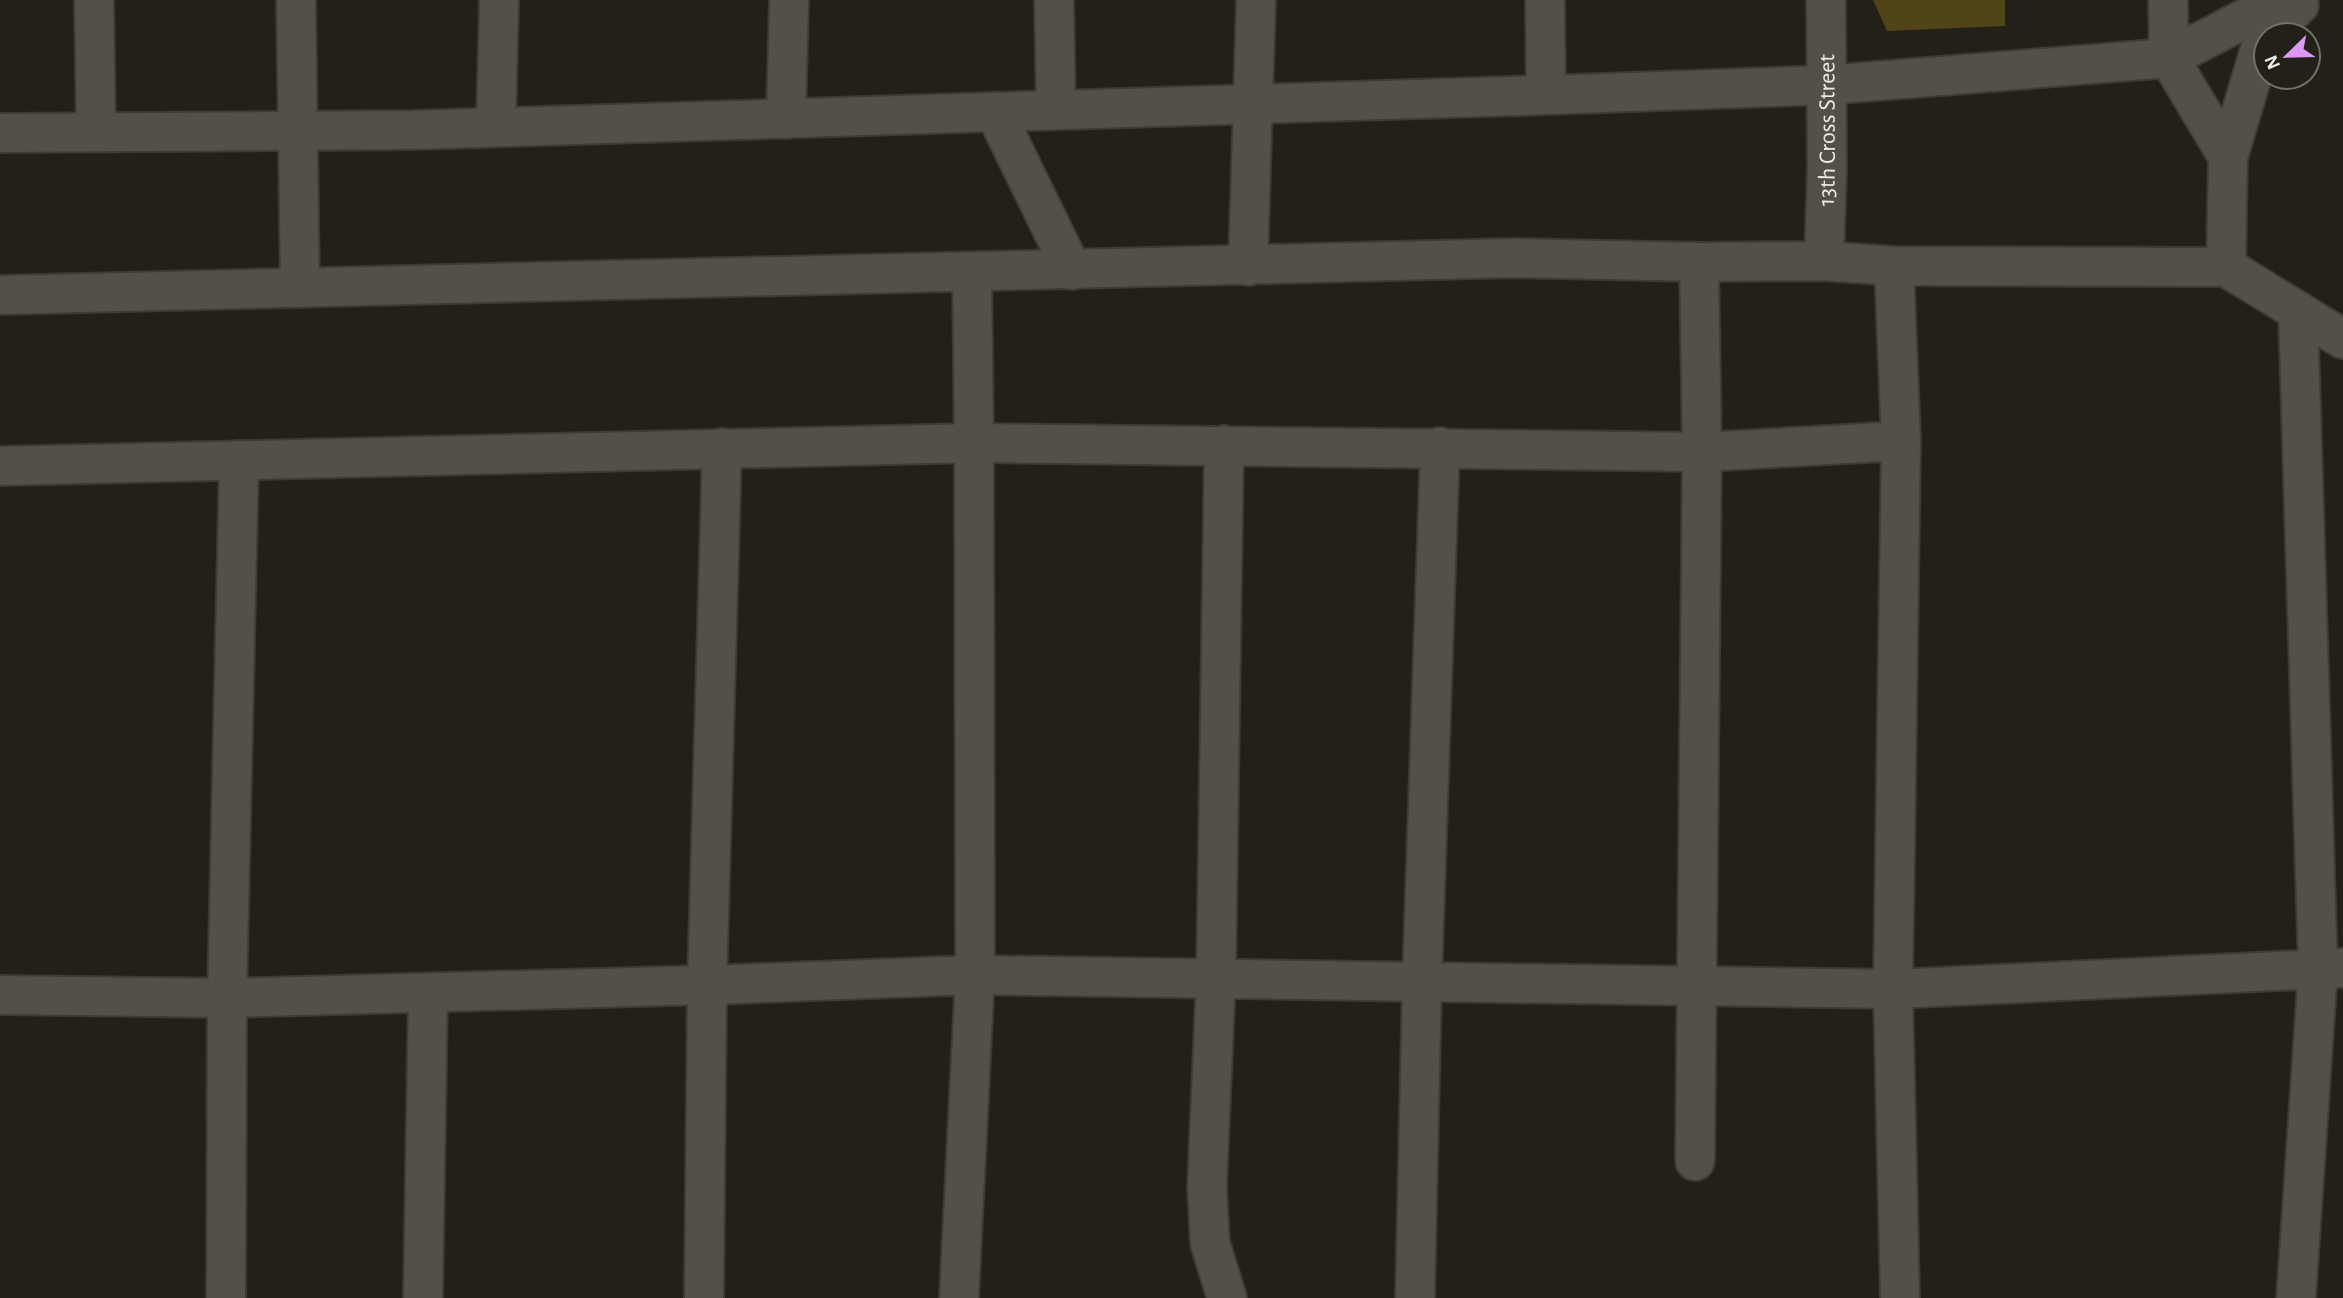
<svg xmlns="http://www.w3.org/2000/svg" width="2343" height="1298" font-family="'Alegreya Sans',sans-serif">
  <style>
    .building { fill: #514419 }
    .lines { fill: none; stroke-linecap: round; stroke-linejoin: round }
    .street-casing { stroke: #3d3b36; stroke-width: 42 }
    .secondary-casing { stroke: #3d3b36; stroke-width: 42 }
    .street { stroke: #535048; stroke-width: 38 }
    .secondary { stroke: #535048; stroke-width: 38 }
    .labels { text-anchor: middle; stroke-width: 5; stroke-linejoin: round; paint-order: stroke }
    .street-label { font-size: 24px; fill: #eceae5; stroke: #232019 }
  </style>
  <rect width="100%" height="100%" fill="#232019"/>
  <!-- building -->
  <path class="building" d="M1873,0H2005V26L1887,31Z"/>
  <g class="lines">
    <!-- street casing -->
    <g class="street-casing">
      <g id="street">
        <path d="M94,0L96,132"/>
        <path d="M296,0L300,288"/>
        <path d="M1054,0L1056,110"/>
        <path d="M1545,0L1546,95"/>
        <path d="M2168,0L2169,58L2281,0"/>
        <path d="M995,112L1072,270"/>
        <path d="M786,119L789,0"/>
        <path d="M496,127L499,0"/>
        <path d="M0,133L413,130L1546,95L1826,85L2169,58L2228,157L2226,267"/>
        <path d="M2228,157L2264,36L2299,5"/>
        <path id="s1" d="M1824,261L1827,169L1826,0"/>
        <path d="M1248,266L1256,0"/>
        <path d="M1894,266L1901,441L1893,989L1900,1298"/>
        <path d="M1224,445L1216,978L1207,1187L1210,1243L1227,1298"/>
        <path d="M0,466L974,443L972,272"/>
        <path d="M0,995L227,998L707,985L975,975L1893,989L2343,968"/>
        <path d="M1695,1161L1702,452L1699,262"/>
        <path d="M226,1298L227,998L239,460"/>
        <path d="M423,1298L428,993"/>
        <path d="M704,1298L707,985L722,448"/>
        <path d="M959,1298L975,975L974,443L1702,452L1901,441"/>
        <path d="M1415,1298L1422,982L1440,447"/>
        <path d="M2296,1298L2318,970L2298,311"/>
      </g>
    </g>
    <!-- secondary casing -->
    <g class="secondary-casing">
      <path id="secondary" d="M0,295L1515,258L1699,262L1824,261L1894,266L2226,267L2343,339"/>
    </g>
    <!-- street -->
    <use href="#street" class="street"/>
    <!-- secondary -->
    <use href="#secondary" class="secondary"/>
  </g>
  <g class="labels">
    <!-- street labels -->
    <g class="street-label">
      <text dy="8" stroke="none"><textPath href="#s1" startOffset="131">13th Cross Street</textPath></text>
    </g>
  </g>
  <!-- north arrow -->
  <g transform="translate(2287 56) rotate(247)"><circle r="33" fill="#232019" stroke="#73716b" stroke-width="2"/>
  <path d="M0-5L12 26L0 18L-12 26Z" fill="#db99f5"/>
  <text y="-10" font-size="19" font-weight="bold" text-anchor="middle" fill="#eceae5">N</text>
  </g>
</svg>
